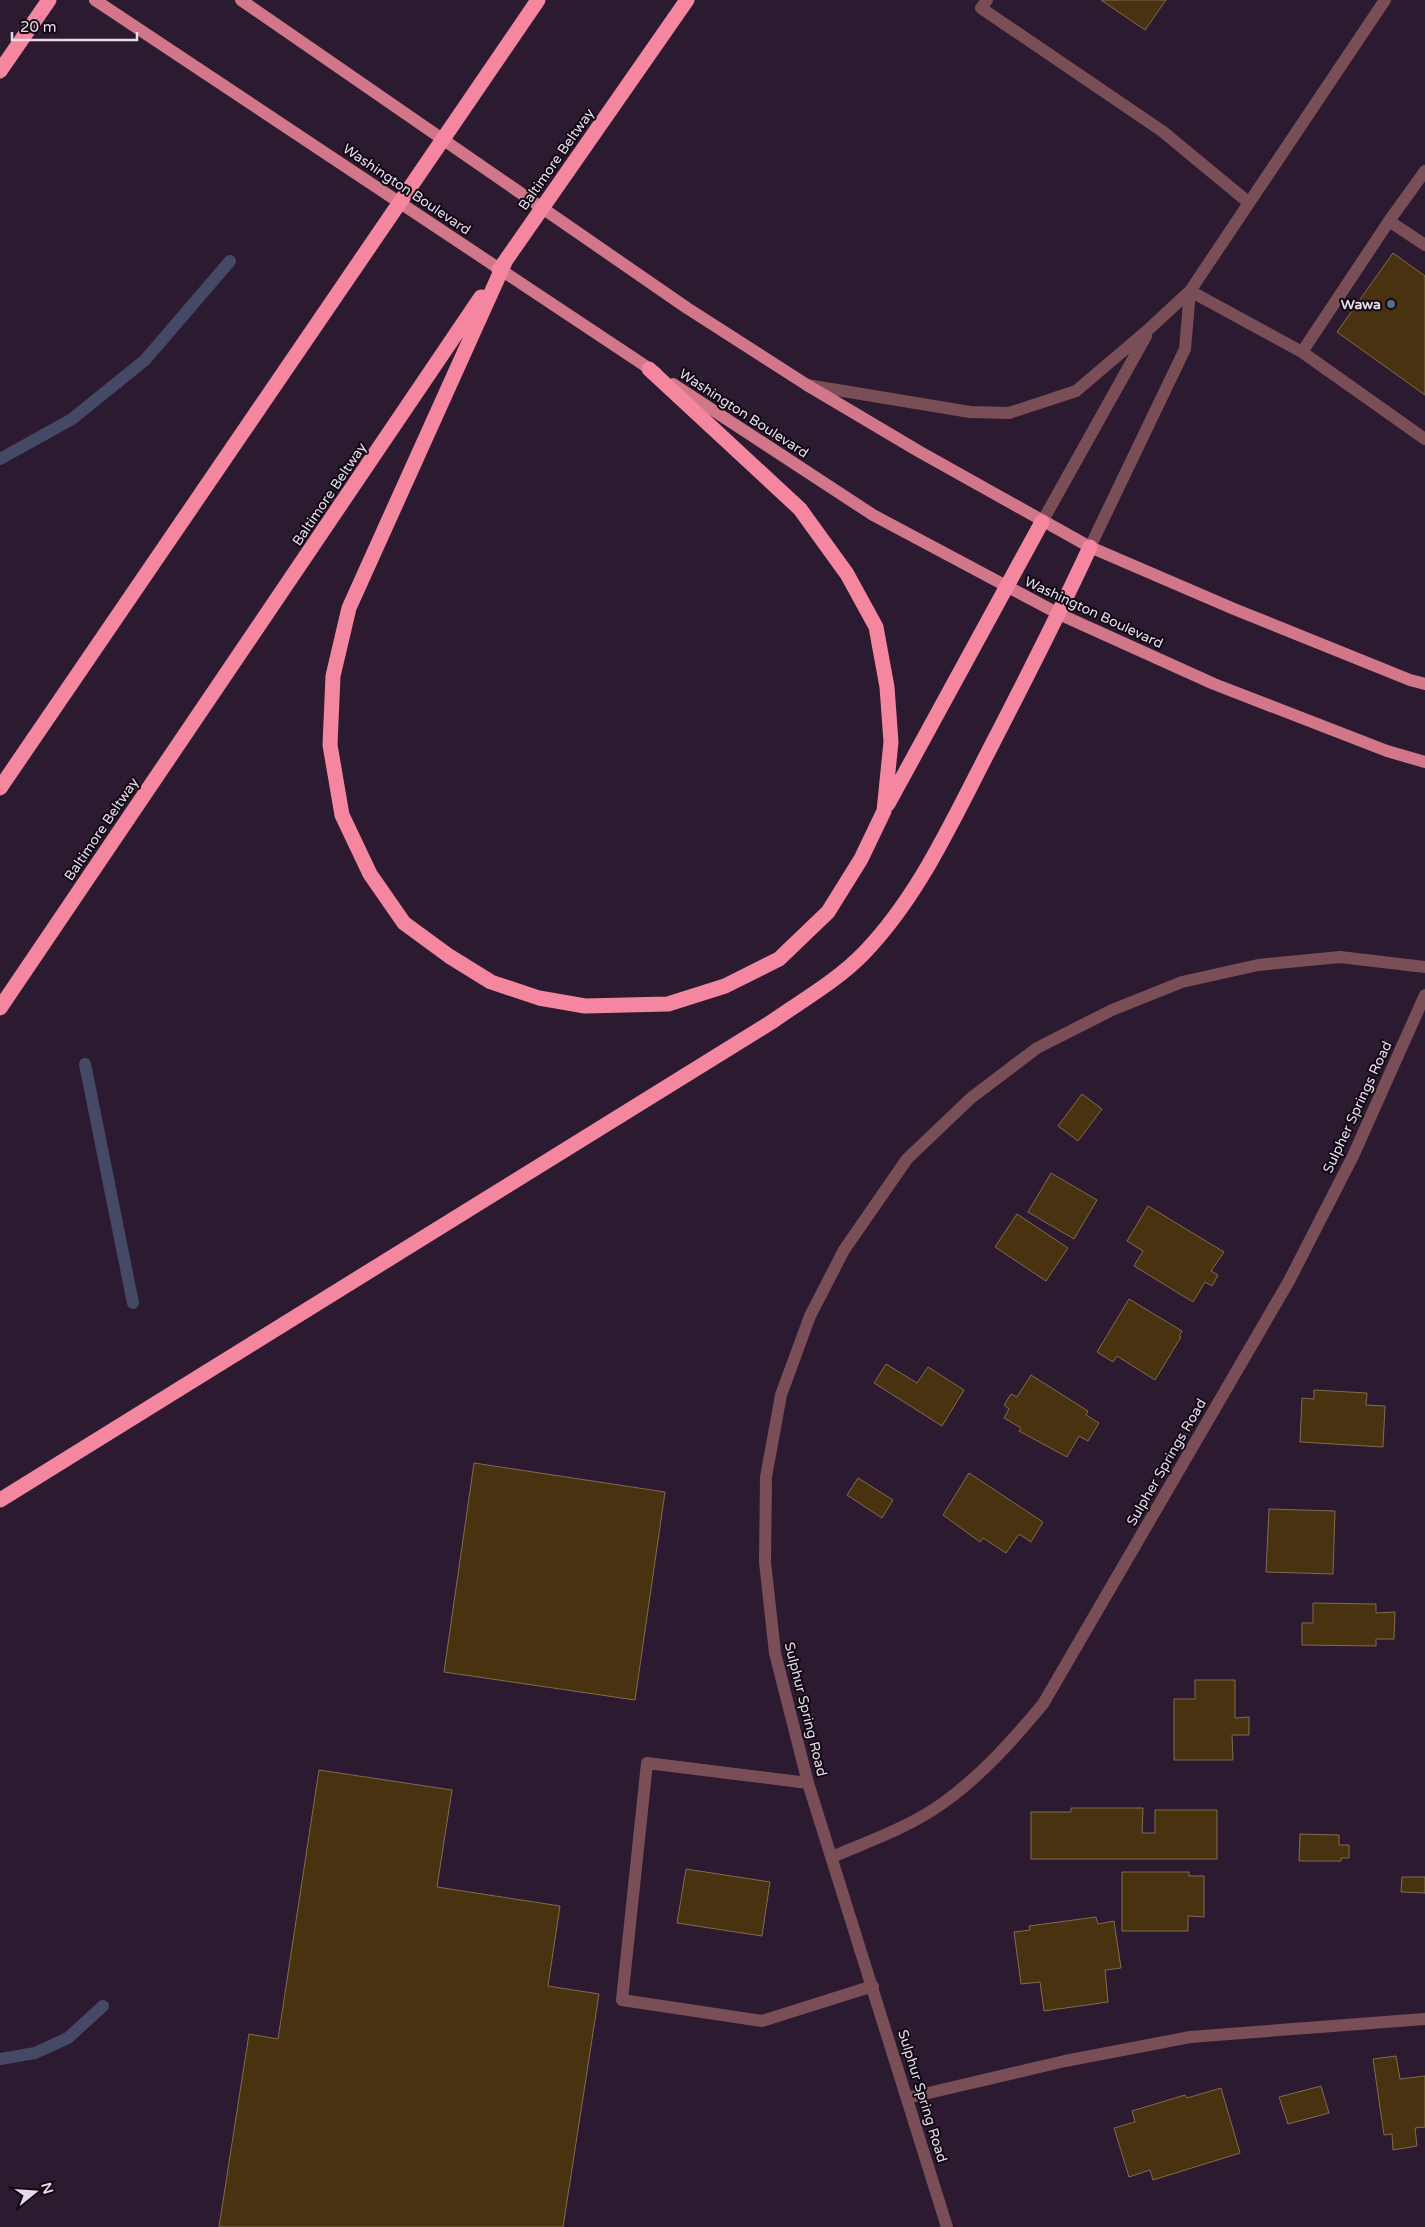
<svg xmlns="http://www.w3.org/2000/svg" width="1425" height="2227" font-family="'Varela Round',sans-serif">
  <style>
    .lines { fill: none; stroke-linecap: round; stroke-linejoin: round }
    .stream { stroke: #454966; stroke-width: 12 }
    .building { fill: #49320f; stroke: #816b4f }
    .lane { stroke: #7a4e56; stroke-width: 12 }
    .street { stroke: #7a4e56; stroke-width: 12 }
    .primary { stroke: #d2778a; stroke-width: 12 }
    .highway { stroke: #f4879f; stroke-width: 15 }
    .service-dot { fill: #5c6f8a; stroke: #100812; stroke-width: 2 }
    .labels { text-anchor: middle; stroke-width: 4; stroke-linejoin: round; paint-order: stroke }
    .street-label { font-size: 14px; fill: #e7dbea; stroke: #100812 }
    .poi-label { font-size: 14px; font-weight: bold; fill: #e7dbea; stroke: #100812; text-anchor: end }
  </style>
  <rect width="100%" height="100%" fill="#2c1a31"/>
  <g class="lines">
    <!-- stream -->
    <path class="stream" d="M0,459L72,419L145,360L230,261
      M85,1064L133,1303
      M0,2059L35,2053L68,2038L103,2006"/>
  </g>
  <!-- building -->
  <path class="building" d="M1101,0H1166L1145,30Z
    M1393,253L1425,276V395L1337,332Z
    M1082,1094L1102,1109L1078,1141L1058,1126Z
    M1051,1173L1097,1200L1074,1239L1028,1212Z
    M1148,1206L1224,1252L1211,1271L1218,1275L1212,1286L1205,1282L1193,1302L1134,1266L1143,1251L1127,1241Z
    M1017,1214L1068,1248L1046,1281L995,1247Z
    M1129,1299L1182,1331L1179,1336L1181,1337L1155,1380L1117,1356L1113,1362L1097,1352Z
    M886,1364L917,1383L928,1367L964,1390L942,1426L874,1383Z
    M1031,1375L1088,1411L1086,1415L1099,1423L1088,1441L1079,1436L1067,1457L1019,1431L1021,1428L1004,1418L1009,1409L1004,1405L1011,1394L1017,1397Z
    M1314,1390L1367,1393L1366,1405L1385,1406L1383,1447L1300,1442L1302,1398L1314,1399Z
    M474,1463L665,1492L635,1700L444,1672Z
    M969,1473L1043,1522L1031,1542L1019,1534L1006,1553L983,1538L980,1542L943,1515Z
    M858,1478L893,1500L882,1518L847,1495Z
    M1269,1509L1335,1511L1333,1574L1266,1572Z
    M1313,1603L1376,1604V1613L1395,1612L1394,1639H1376V1646L1302,1645V1623H1313Z
    M1195,1680H1235V1718L1249,1717V1735H1232L1233,1760H1174V1699H1195Z
    M319,1770L452,1790L437,1887L560,1906L548,1986L599,1994L563,2227H219L249,2034L278,2039Z
    M1071,1808H1143L1142,1833H1155V1810H1217V1859H1031V1812H1071Z
    M1300,1834L1339,1835V1845H1349V1858H1341V1861H1299Z
    M686,1869L770,1882L762,1936L677,1923Z
    M1122,1872H1189V1876H1204V1917L1188,1916V1931H1122Z
    M1402,1877H1425V1893L1401,1892Z
    M1096,1917L1098,1924L1114,1921L1121,1968L1105,1970L1108,2002L1044,2011L1040,1982L1021,1984L1014,1932L1030,1930L1029,1926Z
    M1396,2056L1400,2079L1425,2076V2127L1415,2128L1417,2146L1393,2150L1392,2134L1384,2135L1373,2059Z
    M1321,2086L1329,2113L1288,2124L1279,2097Z
    M1221,2088L1240,2153L1153,2180L1150,2170L1129,2177L1114,2128L1135,2122L1132,2111L1185,2095L1187,2098Z"/>
  <g class="lines">
    <!-- lane -->
    <path class="lane" d="M987,0L981,8L1162,131L1248,202
      M1425,171L1389,221L1425,245
      M1190,291L1302,352L1425,439
      M1302,352L1389,221
      M807,385L970,412L1009,413L1076,391L1149,329L1190,291L1385,0
      M1042,522L1146,336
      M1090,547L1185,349L1190,291
      M808,1783L647,1763L622,2000L762,2021L873,1986
      M907,2098L1065,2061L1190,2037L1424,2019"/>
    <!-- street -->
    <path class="street" d="M832,1857C869,1841 910,1827 943,1803C981,1776 1013,1740 1043,1704L1289,1281L1353,1156L1425,995
      M947,2227L808,1783L775,1653L765,1562L766,1477L781,1395L810,1316L844,1250L907,1159L971,1098L1037,1048L1112,1010L1182,982L1258,965L1340,957L1425,967"/>
    <!-- primary -->
    <path class="primary" d="M95,0L656,373
      M241,0L687,308L807,385L920,452L1090,547L1234,609L1410,680L1425,684
      M673,384L873,515L1059,614L1214,684L1387,751L1425,762"/>
    <!-- highway -->
    <path class="highway" d="M0,71L49,0
      M505,262L349,608L333,676L330,745L342,815L370,874L404,923L449,956L491,982L539,998L585,1006L668,1004L725,986L779,959L828,912L861,859L884,811L891,742L887,687L876,627L847,574L800,509L649,369
      M499,270L687,0
      M0,788L538,0
      M888,804L1042,522
      M0,1008L481,297
      M0,1500L773,1021C803,1000 838,980 864,953C916,899 948,830 982,764C1019,692 1056,621 1090,547"/>
  </g>
  <!-- markers -->
  <circle class="service-dot" cx="1391" cy="304" r="5"/>
  <g class="labels">
    <!-- street labels -->
    <g class="street-label">
      <text transform="translate(556 159) rotate(-55)" y="5">Baltimore Beltway</text>
      <text transform="translate(407 189) rotate(34)" y="5">Washington Boulevard</text>
      <text transform="translate(744 413) rotate(33)" y="5">Washington Boulevard</text>
      <text transform="translate(329 494) rotate(-56)" y="5">Baltimore Beltway</text>
      <text transform="translate(1094 612) rotate(25)" y="5">Washington Boulevard</text>
      <text transform="translate(101 829) rotate(-56)" y="5">Baltimore Beltway</text>
      <text transform="translate(1357 1107) rotate(-65)" y="5">Sulpher Springs Road</text>
      <text transform="translate(1166 1462) rotate(-60)" y="5">Sulpher Springs Road</text>
      <text transform="translate(806 1709) rotate(76)" y="5">Sulphur Spring Road</text>
      <text transform="translate(923 2096) rotate(73)" y="5">Sulphur Spring Road</text>
    </g>
    <!-- poi labels -->
    <g class="poi-label">
      <text x="1381" y="309">Wawa</text>
    </g>
  </g>
  <!-- north arrow -->
  <g transform="translate(35 2192) rotate(73)" stroke="#100812" stroke-width="4" paint-order="stroke">
  <path d="M0-4L9 19L0 12L-9 19Z" fill="#e7dbea"/>
  <text y="-8" font-size="14" font-weight="bold" text-anchor="middle" fill="#e7dbea">N</text>
  </g>
  <!-- scale -->
  <path d="M12 32v8h125v-8" fill="none" stroke="#e7dbea" stroke-width="2.5"/>
  <text x="20" y="32" font-size="15" fill="#e7dbea" stroke="#100812" stroke-width="4" paint-order="stroke">20 m</text>
</svg>
